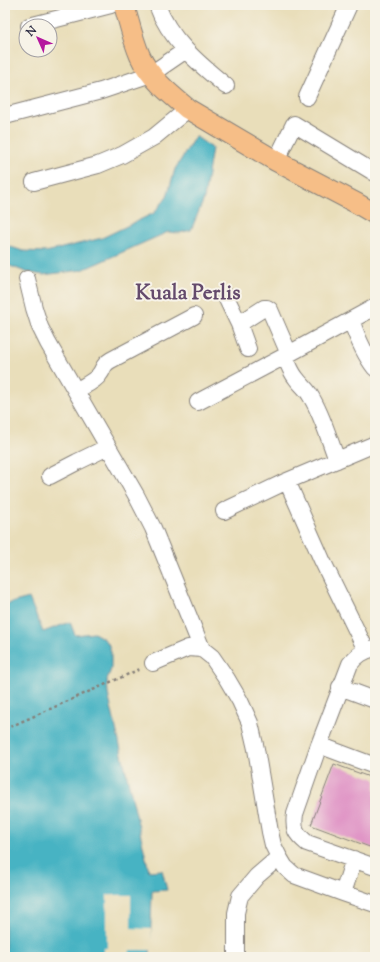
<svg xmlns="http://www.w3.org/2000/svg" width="380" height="962" font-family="'Sorts Mill Goudy',serif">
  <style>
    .water { fill: #46b3c3; stroke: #346a7f }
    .pier { fill: #e9deba }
    .building { fill: #e095c6 }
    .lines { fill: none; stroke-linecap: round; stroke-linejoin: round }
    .minor-casing { stroke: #86807a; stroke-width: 18 }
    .major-casing { stroke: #86807a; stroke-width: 22 }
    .path { stroke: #86807a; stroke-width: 2.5; stroke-dasharray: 3 3; stroke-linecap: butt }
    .minor { stroke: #fff; stroke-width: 16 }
    .major { stroke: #f6be87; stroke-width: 20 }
    .labels { text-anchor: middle; stroke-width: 4; stroke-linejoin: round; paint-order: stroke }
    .district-label { font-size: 21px; font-weight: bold; fill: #644a6c; stroke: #f7f3e8 }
  </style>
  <rect width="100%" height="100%" fill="#f7f3e8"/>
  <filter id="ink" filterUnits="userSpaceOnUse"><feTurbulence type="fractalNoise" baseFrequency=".025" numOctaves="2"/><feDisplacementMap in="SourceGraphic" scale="8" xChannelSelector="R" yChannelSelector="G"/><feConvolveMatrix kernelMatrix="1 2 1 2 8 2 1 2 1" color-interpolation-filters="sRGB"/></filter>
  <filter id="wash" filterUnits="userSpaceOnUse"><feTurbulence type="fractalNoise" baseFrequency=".012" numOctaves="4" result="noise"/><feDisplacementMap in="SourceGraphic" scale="16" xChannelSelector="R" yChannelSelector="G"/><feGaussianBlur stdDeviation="0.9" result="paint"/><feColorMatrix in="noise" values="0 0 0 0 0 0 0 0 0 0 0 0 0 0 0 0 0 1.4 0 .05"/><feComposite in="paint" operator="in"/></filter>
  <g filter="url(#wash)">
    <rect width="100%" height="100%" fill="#e9deba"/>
    <!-- water -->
    <path class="water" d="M195,136L212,148L204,199L191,230L179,233L168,232L82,270L43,275L26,272L5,264V245L23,251L46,252L102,238L154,213L167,197L175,169L185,153Z
      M29,598L43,632L70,622L75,635L94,633L103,638L108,643L111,652V669L107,680L108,694L149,871L162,870L167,890L152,891L150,957H5V600L7,604Z"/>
    <!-- pier -->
    <path class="pier" d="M107,895H131V928L151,929V950H130L129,957H104V948H107Z"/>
    <g id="blocks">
      <!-- building -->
      <path class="building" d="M334,764L375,779V849L311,825Z"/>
    </g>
  </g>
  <g filter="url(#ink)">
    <use href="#blocks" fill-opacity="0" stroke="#86807a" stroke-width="1"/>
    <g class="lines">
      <!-- minor casing -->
      <g class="minor-casing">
        <path id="minor" d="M157,5C169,39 199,64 226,86
          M29,26L111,5
          M307,97L349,5
          M5,116L101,91L151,74L186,50
          M276,161L294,124L375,173
          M34,182L98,165L122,155L154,137L188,109
          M27,279L34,308L40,327L48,343L136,495L153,528L202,649
          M225,295L239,324L264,308H267L270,310L289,354
          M351,320C357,337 364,354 375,368
          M239,324L248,349
          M285,356C288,364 291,372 296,378C300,384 306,388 310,395C322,414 329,439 337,460
          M76,391C83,386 94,382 99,375C105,368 101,366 111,360L194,316
          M198,402L285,356L375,307
          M50,476L77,462L108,447
          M287,481L322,560L366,650
          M224,511L287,481L375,444
          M375,648C363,651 357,655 350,664L319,745L295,814C293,829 295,833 307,843L375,867
          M153,663L188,648L202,649L212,657L227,679L240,701L250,723L256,749L270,832L273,845L279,857L285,867L294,875L343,893L375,904
          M340,687L375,700
          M319,745L375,766
          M343,893L354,859
          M236,957V913L240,896L257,876L279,857"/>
      </g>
      <!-- major casing -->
      <g class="major-casing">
        <path id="major" d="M124,5C129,22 133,40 140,56C149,77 170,94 188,109L276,161L358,204L375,214"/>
      </g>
      <!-- path -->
      <path class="path" d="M5,729L140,669"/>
      <!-- minor -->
      <use href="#minor" class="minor"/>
      <!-- major -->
      <use href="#major" class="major"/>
    </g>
  </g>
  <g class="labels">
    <!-- district labels -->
    <g class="district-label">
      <text x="188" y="299">Kuala Perlis</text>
    </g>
  </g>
  <!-- margin -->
  <rect width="380" height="962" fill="none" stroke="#f7f3e8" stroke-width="20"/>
  <!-- north arrow -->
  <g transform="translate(38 38) rotate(315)"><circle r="19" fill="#f7f3e8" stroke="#a29fa3"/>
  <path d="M0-3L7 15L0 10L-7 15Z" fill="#b5179e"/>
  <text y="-6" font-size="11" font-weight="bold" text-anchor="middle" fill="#22223b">N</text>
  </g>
</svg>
